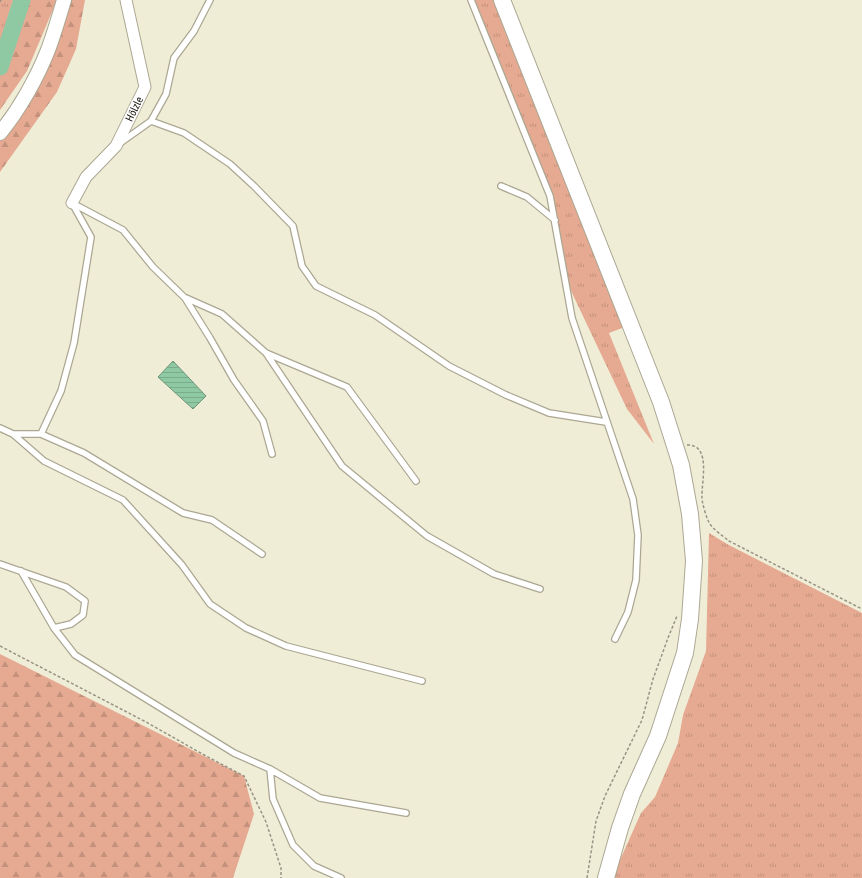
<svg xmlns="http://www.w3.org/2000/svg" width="862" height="878" font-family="'Asap Condensed',sans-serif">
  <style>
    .grass { fill: url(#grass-tufts) }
    .forest { fill: url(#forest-firs) }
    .water { fill: url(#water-rules); stroke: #6c9478 }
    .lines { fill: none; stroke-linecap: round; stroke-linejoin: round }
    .river { stroke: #8fc9a3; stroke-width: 17 }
    .service-casing { stroke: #aba793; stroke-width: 8 }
    .minor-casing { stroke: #aba793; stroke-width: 13 }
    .tertiary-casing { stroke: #aba793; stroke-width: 16 }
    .secondary-casing { stroke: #aba793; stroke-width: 18 }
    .path { stroke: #979485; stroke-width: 1.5; stroke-dasharray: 3 2; stroke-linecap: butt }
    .service { stroke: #fff; stroke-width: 5.5 }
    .minor { stroke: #fff; stroke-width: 11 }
    .tertiary { stroke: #fff; stroke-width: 14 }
    .secondary { stroke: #fff; stroke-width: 16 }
    .labels { text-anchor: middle; stroke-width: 3; stroke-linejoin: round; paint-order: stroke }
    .street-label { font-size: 11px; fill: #1b1912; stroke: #fff }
  </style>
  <defs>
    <pattern id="grass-tufts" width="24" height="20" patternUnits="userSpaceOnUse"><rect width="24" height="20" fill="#e5aa91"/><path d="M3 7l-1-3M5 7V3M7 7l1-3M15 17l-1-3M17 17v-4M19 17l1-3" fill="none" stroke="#c4927c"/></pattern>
    <pattern id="forest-firs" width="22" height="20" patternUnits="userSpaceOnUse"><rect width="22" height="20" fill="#e5aa91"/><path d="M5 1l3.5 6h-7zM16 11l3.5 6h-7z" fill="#c4927c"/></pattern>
    <pattern id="water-rules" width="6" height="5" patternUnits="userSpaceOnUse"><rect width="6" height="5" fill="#8fc9a3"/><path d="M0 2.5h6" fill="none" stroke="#7bac8b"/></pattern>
  </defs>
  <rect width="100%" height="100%" fill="#f0edd7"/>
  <!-- grass -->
  <path class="grass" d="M0,0H13L0,42Z
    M471,0H502L630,325L609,333L654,444L627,409L564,276L550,196Z
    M709,533L727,544L862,613V878H612L641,813L655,797L678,743L683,715L706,651Z"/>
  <!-- forest -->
  <path class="forest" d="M13,0H57L27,71L0,110V42Z
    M68,0H85L76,49L57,92L0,172V141L9,130Z
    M0,654L244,776L254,814L233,878H0Z"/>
  <!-- water -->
  <path class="water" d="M173,361L206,396L193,409L158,377Z"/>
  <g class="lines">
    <!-- river -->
    <path class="river" d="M0,67L22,0"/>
    <!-- service casing -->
    <g class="service-casing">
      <path id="service" d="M471,0L550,196L572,318L633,499L638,535L636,580L628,612L615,639
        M151,121L166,94L174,58L194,31L210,0
        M120,143L151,121L184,133L230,164L254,186L293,226L302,266L316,286L375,315L449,366L506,395L549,413L606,422
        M501,186L527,197L555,220
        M72,203L123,230L153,267L185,298L210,338L234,380L263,421L272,454
        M186,298L222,314L266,353L347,387L416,481
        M266,353L342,466L427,536L494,574L540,589
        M0,428L13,434H41L61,391L74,343L91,237L72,203
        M13,434L44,461L123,500L182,565L210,604L246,628L286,646L422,681
        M41,434L84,453L183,513L212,520L262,554
        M0,564L66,587L85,601L83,615L71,624L54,628
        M21,571L54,628L75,655L234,753L270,769L273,799L293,845L314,866L341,878
        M270,769L320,798L406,813"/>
    </g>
    <!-- minor casing -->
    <g class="minor-casing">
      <path id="minor" d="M72,203L86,177L116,146L145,87L126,0"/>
    </g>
    <!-- tertiary casing -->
    <g class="tertiary-casing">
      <path id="tertiary" d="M0,133C19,110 37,78 48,50C54,34 59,17 64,0"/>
    </g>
    <!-- secondary casing -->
    <g class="secondary-casing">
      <path id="secondary" d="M502,0L661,402L681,465L690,514L694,561L690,619L685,653L658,736L632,794L620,828L606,878"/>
    </g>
    <!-- path -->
    <path class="path" d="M0,2L1,0
      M687,445C712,444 701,483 702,498C702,503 707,520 710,524C714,530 723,536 729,541L862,609
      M0,646L146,722L206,756L244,776L266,822L281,868V878
      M587,878L596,821L605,796L642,720L653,679L668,638L677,616"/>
    <!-- service -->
    <use href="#service" class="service"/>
    <!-- minor -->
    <use href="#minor" class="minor"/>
    <!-- tertiary -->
    <use href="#tertiary" class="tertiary"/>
    <!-- secondary -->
    <use href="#secondary" class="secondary"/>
  </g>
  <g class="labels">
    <!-- street labels -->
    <g class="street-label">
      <text transform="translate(134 109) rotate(-64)" y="4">Hölzle</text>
    </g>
  </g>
</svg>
